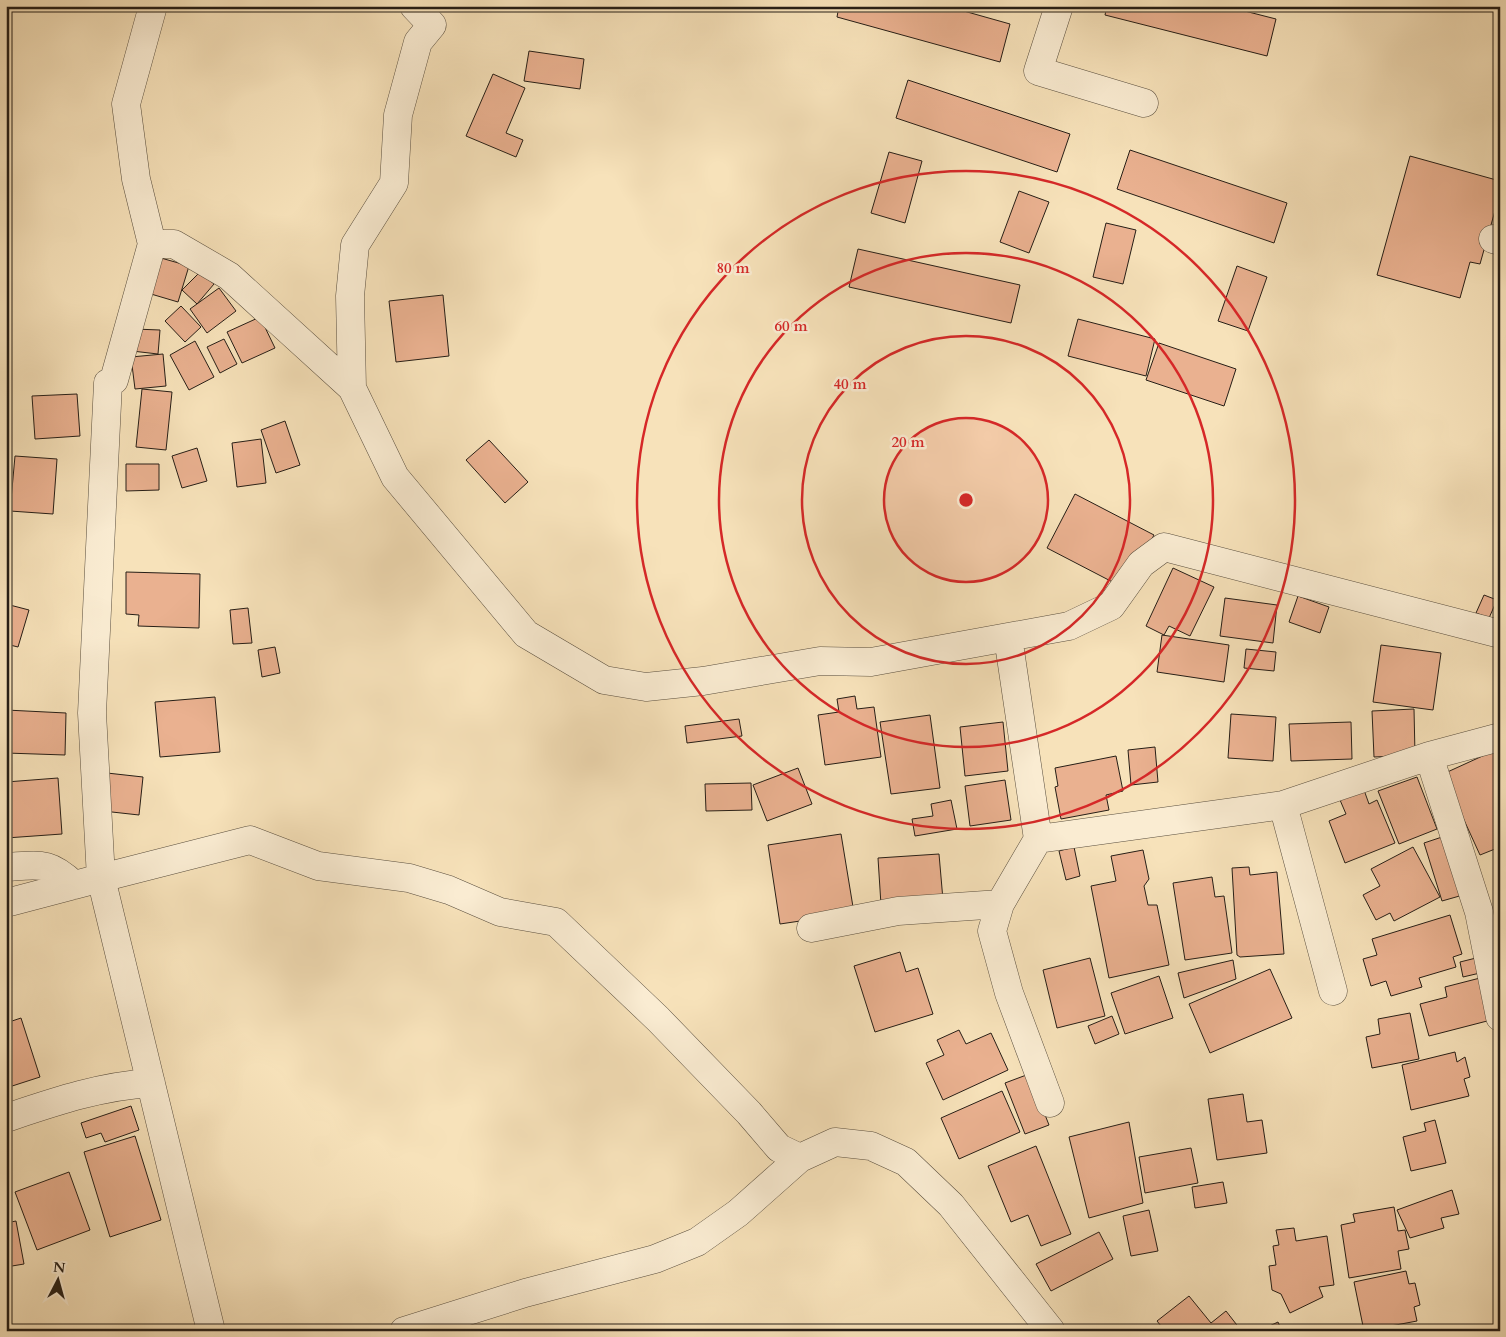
<svg xmlns="http://www.w3.org/2000/svg" width="1506" height="1337" font-family="Cardo,serif">
  <style>
    .building { fill: #eab190; stroke: #261e16 }
    .lines { fill: none; stroke-linecap: round; stroke-linejoin: round }
    .minor-casing { stroke: #5a4f3f; stroke-width: 29 }
    .minor { stroke: #faecd2; stroke-width: 28 }
    .ring { fill: none; stroke: #d62828; stroke-width: 2.5 }
    .centre { fill: #d62828; stroke: #faecd2; stroke-width: 2.5 }
    .ring-label { font-size: 15px; text-anchor: middle; font-weight: bold; fill: #d62828; stroke: #faecd2; stroke-width: 5; stroke-linejoin: round; paint-order: stroke }
  </style>
  <rect width="100%" height="100%" fill="#f7e2ba"/>
  <filter id="stains"><feTurbulence type="fractalNoise" baseFrequency=".004" numOctaves="4"/><feColorMatrix values="0 0 0 0 .2 0 0 0 0 .09 0 0 0 0 .02 0 0 0 .5 -.17"/></filter>
  <radialGradient id="worn" r=".72"><stop offset=".6" stop-color="#630" stop-opacity="0"/><stop offset="1" stop-color="#630" stop-opacity=".3"/></radialGradient>
  <!-- building -->
  <path class="building" d="M839,6H946L1010,24L1000,62L837,17Z
    M1107,6H1225L1276,19L1267,56L1105,15Z
    M529,51L584,59L580,89L524,81Z
    M493,74L525,88L506,133L523,140L516,157L466,136Z
    M908,80L1070,134L1057,172L896,118Z
    M1130,150L1287,203L1274,243L1117,189Z
    M889,152L922,161L905,223L871,213Z
    M1410,156L1500,181V193L1480,264L1470,262L1460,298L1377,275Z
    M1019,191L1049,202L1029,253L1000,242Z
    M1106,223L1136,230L1123,284L1093,277Z
    M858,249L1020,285L1011,323L849,287Z
    M161,258L189,266L178,302L151,294Z
    M1237,266L1267,277L1248,331L1218,321Z
    M200,272L214,284L197,304L182,290Z
    M219,288L236,311L207,333L190,309Z
    M443,295L449,356L396,362L389,301Z
    M181,306L201,327L185,342L165,321Z
    M260,317L275,348L242,363L227,332Z
    M1078,319L1155,339L1146,376L1068,356Z
    M134,329L160,330L158,354L132,351Z
    M224,339L237,364L220,373L207,347Z
    M195,341L214,377L189,390L170,355Z
    M1159,343L1236,369L1224,406L1146,380Z
    M163,354L166,386L135,389L131,357Z
    M142,389L172,392L166,450L136,447Z
    M77,394L80,436L35,439L32,396Z
    M285,421L300,465L276,473L261,430Z
    M261,439L266,483L237,487L232,443Z
    M489,440L528,482L505,503L466,460Z
    M197,448L207,481L182,488L172,456Z
    M15,456L57,459L53,514L10,511Z
    M126,464H159V490L126,491Z
    M1075,494L1154,535L1126,589L1047,548Z
    M1173,568L1214,587L1190,636L1169,626L1164,635L1146,626Z
    M126,572L200,574L199,628L138,626L139,615L126,614Z
    M1484,595L1497,600L1489,618L1476,613Z
    M1298,596L1329,607L1320,633L1289,622Z
    M1225,598L1277,605L1273,643L1220,636Z
    M6,604L29,610L18,647L6,644Z
    M248,608L252,643L233,644L230,610Z
    M1162,635L1229,645L1224,682L1157,672Z
    M1381,645L1441,653L1433,710L1373,702Z
    M275,647L280,673L262,677L258,650Z
    M1246,649L1276,652L1274,671L1244,668Z
    M855,696L857,709L874,707L881,757L825,765L818,715L839,712L837,699Z
    M215,697L220,752L160,757L155,702Z
    M1414,709L1415,755L1374,757L1372,711Z
    M6,710L66,713L65,755L6,753Z
    M1231,714L1276,717L1273,761L1228,758Z
    M930,715L940,788L891,794L880,722Z
    M739,719L742,736L687,743L685,726Z
    M1003,722L1008,771L965,776L960,727Z
    M1351,722L1352,759L1291,761L1289,724Z
    M1155,747L1158,782L1131,785L1128,750Z
    M1500,748V847L1480,855L1443,774Z
    M1116,756L1123,791L1106,795L1109,810L1061,819L1055,787L1058,786L1055,768Z
    M798,768L812,804L767,821L753,785Z
    M107,773L143,777L139,815L103,811Z
    M1417,777L1437,829L1399,844L1378,791Z
    M58,778L62,834L6,838V782Z
    M1005,780L1011,820L970,826L965,786Z
    M751,783L752,810L706,811L705,784Z
    M1364,790L1369,804L1377,800L1395,843L1345,863L1329,821L1346,814L1340,800Z
    M951,800L957,829L915,836L912,819L933,816L931,804Z
    M841,834L854,913L780,924L768,845Z
    M1445,836L1463,895L1442,901L1424,843Z
    M1074,847L1080,876L1066,880L1059,851Z
    M1413,847L1440,897L1394,921L1390,913L1376,920L1363,895L1380,886L1371,869Z
    M1143,850L1149,879L1144,886L1148,905H1157L1169,965L1109,978L1091,886L1116,881L1111,856Z
    M939,854L943,900L881,905L878,858Z
    M1249,867L1250,875L1277,872L1284,954L1240,957L1237,955L1232,868Z
    M1212,877L1215,897L1224,896L1232,953L1185,960L1173,883Z
    M1450,915L1462,954L1453,957L1456,967L1419,978L1422,987L1391,996L1386,981L1371,986L1363,959L1377,955L1372,939Z
    M900,952L906,972L918,968L933,1014L875,1032L854,966Z
    M1090,958L1105,1016L1057,1028L1043,970Z
    M1476,958L1480,973L1463,977L1460,962Z
    M1233,960L1236,979L1184,998L1178,973Z
    M1270,969L1292,1018L1210,1053L1189,1004Z
    M1159,976L1173,1018L1125,1034L1111,993Z
    M1480,978L1491,1020L1429,1036L1420,1004L1447,997L1445,987Z
    M1410,1013L1419,1059L1372,1068L1366,1037L1380,1034L1378,1019Z
    M1112,1016L1119,1034L1095,1044L1088,1026Z
    M21,1018L40,1077L6,1088V1023Z
    M959,1030L966,1044L991,1033L1008,1070L943,1100L926,1063L944,1055L937,1040Z
    M1455,1052L1457,1062L1465,1057L1470,1077L1464,1079L1469,1096L1411,1110L1402,1065Z
    M1029,1074L1049,1125L1025,1134L1005,1083Z
    M1002,1091L1020,1132L959,1159L941,1118Z
    M1243,1094L1247,1122L1262,1120L1267,1153L1217,1160L1208,1099Z
    M131,1106L139,1130L105,1142L101,1133L86,1138L81,1123Z
    M1435,1120L1446,1163L1411,1171L1403,1137L1426,1131L1424,1123Z
    M1129,1122L1143,1203L1089,1218L1069,1137Z
    M135,1136L161,1220L110,1237L84,1152Z
    M1036,1146L1071,1234L1041,1246L1028,1215L1011,1222L988,1166Z
    M1191,1148L1198,1183L1145,1193L1139,1157Z
    M69,1172L90,1230L37,1250L15,1192Z
    M1223,1182L1227,1203L1195,1208L1192,1187Z
    M1452,1190L1459,1214L1441,1218L1444,1228L1410,1238L1397,1210Z
    M1394,1207L1398,1231L1405,1230L1409,1249L1398,1251L1401,1269L1349,1278L1341,1225L1355,1222L1353,1214Z
    M1149,1210L1158,1251L1131,1256L1123,1216Z
    M16,1221L24,1264L6,1267V1223Z
    M1294,1228L1296,1241L1327,1236L1334,1285L1319,1287L1323,1297L1290,1313L1281,1294L1272,1290L1269,1266L1276,1265L1273,1246L1279,1245L1276,1230Z
    M1099,1232L1113,1259L1051,1291L1036,1264Z
    M1406,1271L1409,1284L1415,1283L1420,1305L1414,1307L1417,1321L1364,1331L1354,1282Z
    M1189,1296L1211,1323L1226,1311L1240,1329L1165,1331L1157,1321Z
    M1278,1322L1282,1331H1259Z"/>
  <g class="lines">
    <!-- minor casing -->
    <g class="minor-casing">
      <path id="minor" d="M153,6L126,104L136,179L152,244L114,380L108,383L92,713L101,878L250,840L318,866L409,878L449,890L500,912L556,922L658,1019L749,1113L779,1148L800,1158
        M414,6L432,25L418,42L398,115L394,183L355,245L350,296L352,388L395,477L526,634L604,680L646,687L703,681L820,661L871,662L1069,626L1111,606L1141,564L1164,547L1500,634
        M1059,6L1038,71L1144,103
        M1493,239L1500,241
        M152,244H174L229,276L352,388
        M1008,637L1038,839L1000,904L992,931L1009,993L1050,1103
        M1429,756L1479,912L1500,1017
        M1283,805L1333,991
        M1038,839L1283,805L1429,756L1500,737
        M6,867C40,865 49,861 74,885
        M6,903L101,878L211,1331
        M811,928L898,911L1000,904
        M6,1118C54,1102 100,1086 151,1083
        M404,1331L525,1293L655,1259L697,1242L738,1213L800,1158L835,1142L871,1146L906,1162L951,1205L1051,1331"/>
    </g>
    <!-- minor -->
    <use href="#minor" class="minor"/>
  </g>
  <!-- distance rings -->
  <circle cx="966" cy="500" r="82" fill="#d62828" fill-opacity=".12"/>
  <g class="ring">
    <circle cx="966" cy="500" r="82"/>
    <circle cx="966" cy="500" r="164"/>
    <circle cx="966" cy="500" r="247"/>
    <circle cx="966" cy="500" r="329"/>
  </g>
  <circle cx="966" cy="500" r="8" class="centre"/>
  <g class="ring-label">
    <text x="733" y="273">80 m</text>
    <text x="791" y="331">60 m</text>
    <text x="850" y="389">40 m</text>
    <text x="908" y="447">20 m</text>
  </g>
  <!-- margin -->
  <rect width="1506" height="1337" fill="none" stroke="#f7e2ba" stroke-width="25"/>
  <rect x="8" y="8" width="1491" height="1322" fill="none" stroke="#261e16" stroke-width="2.5"/>
  <rect x="12" y="12" width="1481" height="1312" fill="none" stroke="#261e16"/>
  <!-- north arrow -->
  <g transform="translate(58 1280) rotate(6)" stroke="#faecd2" stroke-width="4" paint-order="stroke">
  <path d="M0-4L9 19L0 12L-9 19Z" fill="#261e16"/>
  <text y="-8" font-size="14" font-weight="bold" text-anchor="middle" fill="#261e16">N</text>
  </g>
  <rect width="100%" height="100%" filter="url(#stains)"/>
  <rect width="100%" height="100%" fill="url(#worn)"/>
</svg>
